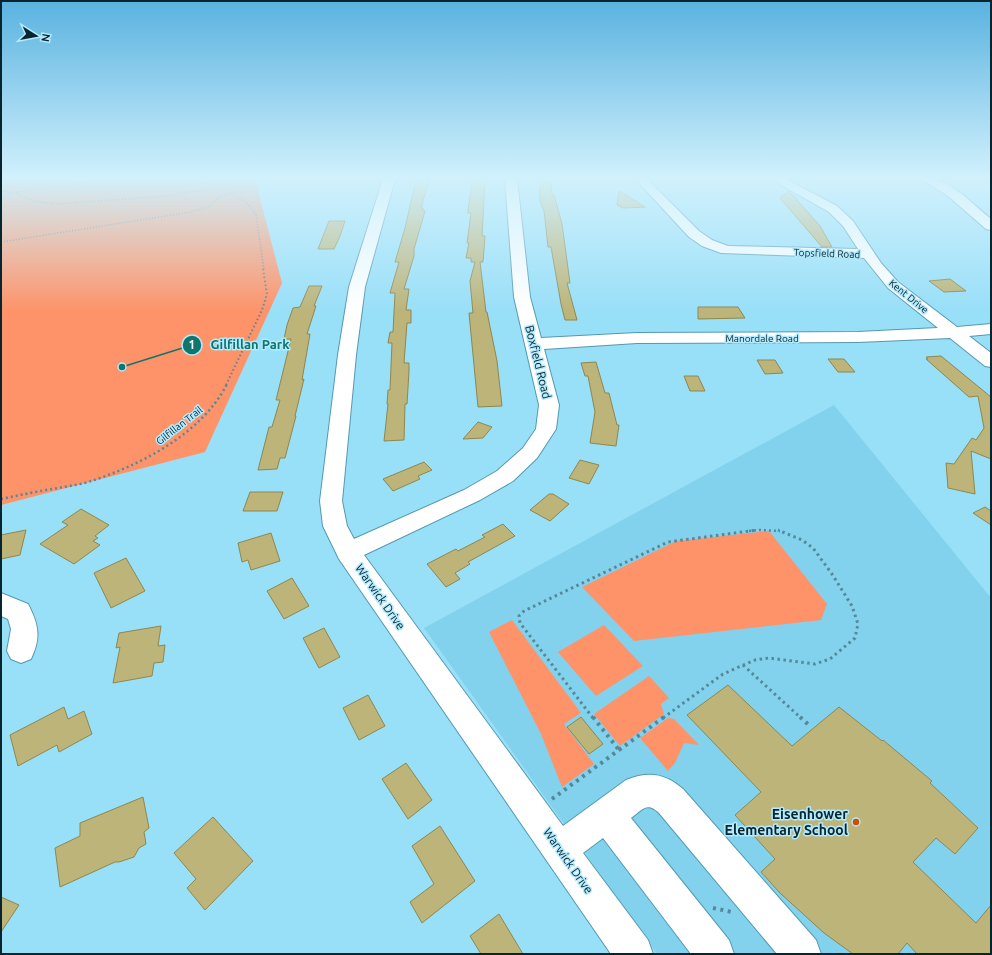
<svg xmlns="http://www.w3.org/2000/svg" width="992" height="955" font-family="Ubuntu,sans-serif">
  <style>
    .built { fill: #82d2ee }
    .green { fill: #fe9268 }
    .building { fill: #bcb479; stroke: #8f874e }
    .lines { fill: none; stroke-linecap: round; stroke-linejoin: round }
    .minor-casing { stroke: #5399b0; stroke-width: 2 }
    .path-far4 { stroke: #55899a; stroke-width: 1.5; stroke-dasharray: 1 2; stroke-linecap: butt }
    .path-far3 { stroke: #55899a; stroke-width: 2; stroke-dasharray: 1.5 2.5; stroke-linecap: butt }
    .path-far2 { stroke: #55899a; stroke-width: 2.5; stroke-dasharray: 2 3; stroke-linecap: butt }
    .path-far1 { stroke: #55899a; stroke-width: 3; stroke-dasharray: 2.5 3.5; stroke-linecap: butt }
    .path { stroke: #55899a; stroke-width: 4; stroke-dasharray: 3 4.5; stroke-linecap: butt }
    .minor { fill: #fff; fill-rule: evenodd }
    .poi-dot { fill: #d04c00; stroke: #b3eafe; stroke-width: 1.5 }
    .labels { text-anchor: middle; stroke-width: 3; stroke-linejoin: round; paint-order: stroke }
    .far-street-label { font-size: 10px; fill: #07252e; stroke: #b3eafe }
    .street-label { font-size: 12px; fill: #07252e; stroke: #b3eafe }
    .near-poi-label { font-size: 14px; font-weight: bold; fill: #07252e; stroke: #b3eafe; text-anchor: end }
    .leader { fill: none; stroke: #0f766e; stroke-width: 1.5 }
    .callout-dot { fill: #0f766e; stroke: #b3eafe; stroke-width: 1.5 }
    .mark-label { font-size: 12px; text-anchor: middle; font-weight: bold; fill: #fff }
    .callout-label { font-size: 13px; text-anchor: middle; font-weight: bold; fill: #0f766e; stroke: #b3eafe; stroke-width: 3; stroke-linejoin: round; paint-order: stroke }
  </style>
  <rect width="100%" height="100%" fill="#98dff8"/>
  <!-- built -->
  <path class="built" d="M834,405L991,598V954H657L424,628Z"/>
  <!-- green -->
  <path class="green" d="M1,179H255L282,283L205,452L1,505Z
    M769,531L827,604L821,620L634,641L582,587L676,541Z
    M512,620L581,713L564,724L594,764L562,787L541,734L489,632Z
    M604,625L643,666L596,696L558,652Z
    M649,676L669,698L661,704L664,714L620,746L594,714Z
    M668,718L674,719L699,745L684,743L675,763L668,771L640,738Z"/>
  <!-- building -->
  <path class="building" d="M416,180H429L421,208H423V211H425L414,249V256L404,289H409L406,310H411V323H407L404,363H409V371L407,404H405L404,440L384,441L388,404H387L388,390H390L392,343H388L390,332H393L395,293H390L399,262H395L405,228Z
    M472,182H485L482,236H485L483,262H480L486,312H487L497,361L502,406L478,407L469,313H473L470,281L475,262H471V258H466L469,243H467L471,213H468V211Z
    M539,182H551L552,195H554L562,224L570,283H567L577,320H565L561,304L551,247H548L544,211L540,201Z
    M619,191L645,207L623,208L617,205Z
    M789,191L820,226L832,247H822L780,198Z
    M329,221H345L340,236L334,249H318Z
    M950,279L966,291L944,292L929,281Z
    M309,286H322L314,306H316L307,334H310L302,380L304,379L295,416H296L285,458H280L277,469L258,470L269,427H272L280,400H276L291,339H284L287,325L293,308L300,307Z
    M698,307H738L745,318L698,319Z
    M941,356L991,397V459L971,451L975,494L948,488L946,463L954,464L972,438L976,440L984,428L978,396L969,397L926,359H928L926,357Z
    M828,359H844L855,372H838Z
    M757,360H775L783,373L765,374Z
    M596,362L605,393H609L617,425H619L616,446L590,443L595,412L588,376H585L581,363Z
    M684,376H698L705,391H690Z
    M478,422L492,427L483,438L463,439Z
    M580,460L599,465L589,484L569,478Z
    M424,462L432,470L418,476L420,479L393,491L383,479Z
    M250,492H283L277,511H243Z
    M549,494H553L569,504L550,521L530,510Z
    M985,507L991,511V525L973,513Z
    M81,509L109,525L95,536L98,538L93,541L100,545L74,564L40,544L68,525L62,522Z
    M503,524L515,536L468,562L470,564L455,573L460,579L446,587L427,564L456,549L458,551L485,537L482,535Z
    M26,530L20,555L1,559V535Z
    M271,533L280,561L251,570L248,560L242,562L238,543Z
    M126,558L145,591L111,608L94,573Z
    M292,578L309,606L284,619L267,591Z
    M161,626L158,646L165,645L163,662L154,663L152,676L113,683L120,647L116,648L119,633Z
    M324,628L340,657L319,668L303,638Z
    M728,685L792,746L839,707L882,741L883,740L932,781L930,783L978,828L955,854L936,838L913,862L976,923L991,905V954H917L907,943L898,954H853L824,933L780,893L761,872L775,859L735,815L761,792L687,715Z
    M368,695L385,726L359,740L343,708Z
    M64,707L68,719L84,711L92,734L59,752L57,745L18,766L10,735Z
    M581,717L603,744L589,754L567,727Z
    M406,763L432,800L408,819L382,779Z
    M143,797L149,828L144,832L146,844L139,848L134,857L119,862H115L60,887L55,848L80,836V823Z
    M213,817L253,861L205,910L187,888L196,879L174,853Z
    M440,826L475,881L422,923L410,902L434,884L412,846Z
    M1,897L19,905L1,932Z
    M499,914L523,954H481L470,936Z"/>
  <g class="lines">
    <!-- minor casing -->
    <g class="minor-casing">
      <path id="minor" d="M383,179H395L365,287L356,355L342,501L347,526L354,539L464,490L497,471L523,448L536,429L539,405L514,297L505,179H517L530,297L541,338L637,333L858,332L938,328L888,288L864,258L721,253L702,246L689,237L640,184L638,182L644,179L648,180L699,231L712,240L728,246L858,249L843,226L829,212L774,181L772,179H786L837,206L853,221L881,263L898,282L957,327L991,324V334L969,336L991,353V367L985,366L950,338L858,342L637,343L544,349L559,405L556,429L537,458L513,481L480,500L364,555L563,826L626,780C648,771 665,773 683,789L816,940L821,954H777L659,813C647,801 642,810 631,818L729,940L734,954H691L603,838L583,853L648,940L653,954H611L339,559L323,526L320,501L338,355L349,287Z
        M921,179C948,175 972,204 991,219V230L986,229L948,196Z
        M1,593L28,604C39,625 41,638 31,659L21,663L11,659L7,651L11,629L8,619L1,616Z"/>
    </g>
    <!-- path-far4 -->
    <path class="path-far4" d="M145,179L155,183L191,181L214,184L237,196L248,204L256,215L264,270
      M1,191C21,194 31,189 51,187C73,184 96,182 119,179
      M16,193C30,201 42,203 58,204L168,196L192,191L223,189
      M1,200L10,193
      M1,242L191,212L211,206L218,197L233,194"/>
    <!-- path-far3 -->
    <path class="path-far3" d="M226,385L262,310L267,294L263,269"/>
    <!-- path-far2 -->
    <path class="path-far2" d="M1,499C20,495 39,491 58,488C68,486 78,485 88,482C139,466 202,434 227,384
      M749,531L760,530L780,531"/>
    <!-- path-far1 -->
    <path class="path-far1" d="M743,665L801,718
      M593,718L520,623L519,616L524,611L668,542L757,530
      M663,718L723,674L755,660L769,658L815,664L830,659L855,638L858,624L852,606L832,574L813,548L802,540L778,530"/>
    <!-- path -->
    <path class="path" d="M593,717L619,750
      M800,717L810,726
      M619,750L664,717
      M552,799L619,750
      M713,908L732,912"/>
    <!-- minor -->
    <use href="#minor" class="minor"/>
  </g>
  <!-- sky -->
  <linearGradient id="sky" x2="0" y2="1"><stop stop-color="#59b2e0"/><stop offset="0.57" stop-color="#d1f1fc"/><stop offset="1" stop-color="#d1f1fc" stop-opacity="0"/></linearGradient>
  <rect width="992" height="312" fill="url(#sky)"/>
  <!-- markers -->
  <circle class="poi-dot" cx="856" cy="822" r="4"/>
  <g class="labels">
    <!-- far-street labels -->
    <g class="far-street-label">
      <text transform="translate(827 253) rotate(2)" y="4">Topsfield Road</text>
      <text transform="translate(909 296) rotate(39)" y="4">Kent Drive</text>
      <text x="762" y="342">Manordale Road</text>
      <text transform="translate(179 425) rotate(-38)" y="4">Gilfillan Trail</text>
    </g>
    <!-- street labels -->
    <g class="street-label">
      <text transform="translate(538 362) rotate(76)" y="4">Boxfield Road</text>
      <text transform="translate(380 597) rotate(55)" y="4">Warwick Drive</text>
      <text transform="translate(568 861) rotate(55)" y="4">Warwick Drive</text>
    </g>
    <!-- near-poi labels -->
    <g class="near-poi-label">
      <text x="848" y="819">Eisenhower<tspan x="848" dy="16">Elementary School</tspan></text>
    </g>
  </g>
  <!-- callouts -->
  <path class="leader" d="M122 367L192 345"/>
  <g class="callout-dot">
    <circle cx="122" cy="367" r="4"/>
    <circle cx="192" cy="345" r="10"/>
  </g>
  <g class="mark-label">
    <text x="192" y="349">1</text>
  </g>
  <g class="callout-label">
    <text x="250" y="349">Gilfillan Park</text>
  </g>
  <!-- border -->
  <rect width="992" height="955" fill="none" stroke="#07252e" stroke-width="4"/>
  <!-- north arrow -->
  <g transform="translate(36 36) rotate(101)" stroke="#b3eafe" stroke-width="3" paint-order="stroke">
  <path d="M0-3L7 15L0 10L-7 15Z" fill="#07252e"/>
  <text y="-6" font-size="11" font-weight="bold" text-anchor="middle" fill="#07252e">N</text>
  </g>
</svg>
